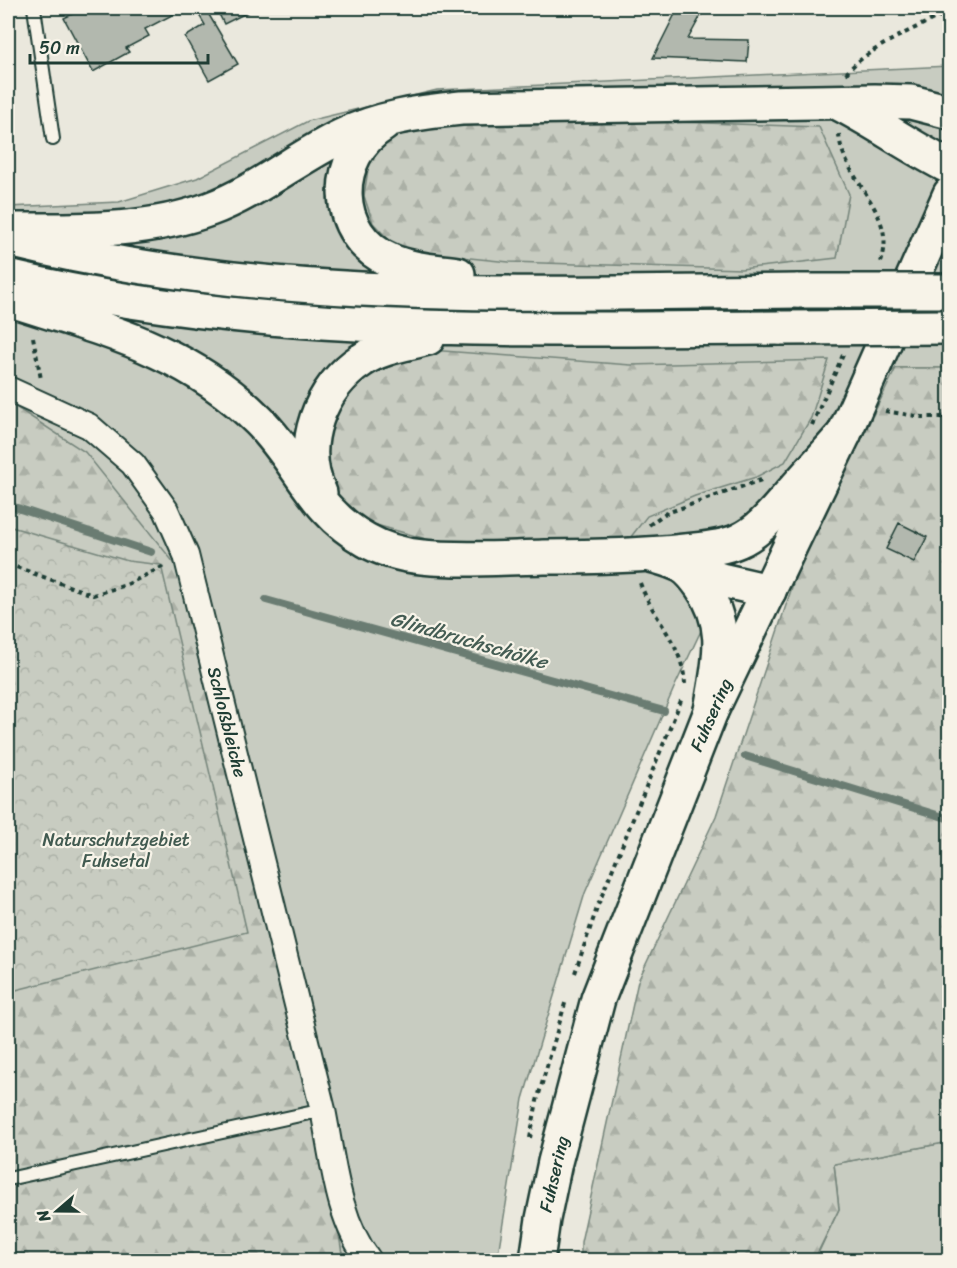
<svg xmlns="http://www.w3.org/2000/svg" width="957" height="1268" font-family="Sriracha,sans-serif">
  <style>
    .grass { fill: #c8ccc1; stroke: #74847a; stroke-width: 1.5 }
    .forest { fill: url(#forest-firs); stroke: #74847a; stroke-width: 1.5 }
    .park { fill: url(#park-crowns); stroke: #74847a; stroke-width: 1.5 }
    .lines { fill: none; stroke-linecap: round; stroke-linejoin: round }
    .stream { stroke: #6a7c72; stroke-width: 8 }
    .building { fill: #b2b8ae; stroke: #1f3d34; stroke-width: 1.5 }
    .lane-casing { stroke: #1f3d34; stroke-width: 16 }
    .street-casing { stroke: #1f3d34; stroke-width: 28 }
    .secondary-casing { stroke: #1f3d34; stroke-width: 38 }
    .highway-casing { stroke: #1f3d34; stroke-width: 38 }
    .path { stroke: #1f3d34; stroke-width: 4; stroke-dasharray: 4.5 4.5; stroke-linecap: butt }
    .lane { stroke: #f7f3e8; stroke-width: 12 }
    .street { stroke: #f7f3e8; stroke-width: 24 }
    .secondary { stroke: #f7f3e8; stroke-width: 33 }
    .highway { stroke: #f7f3e8; stroke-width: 33 }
    .highway-bridge-casing { stroke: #1f3d34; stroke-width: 38; stroke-linecap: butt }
    .highway-bridge { stroke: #f7f3e8; stroke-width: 33 }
    .labels { text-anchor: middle; stroke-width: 4.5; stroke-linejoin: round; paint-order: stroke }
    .street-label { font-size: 18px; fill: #1f3d34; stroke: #f7f3e8 }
    .park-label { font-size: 18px; fill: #415a50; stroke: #f7f3e8 }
    .water-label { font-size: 20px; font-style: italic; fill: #445c53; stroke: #f7f3e8 }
  </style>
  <defs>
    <pattern id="forest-firs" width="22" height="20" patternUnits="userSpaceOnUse" patternTransform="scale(1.5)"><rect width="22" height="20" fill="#c8ccc1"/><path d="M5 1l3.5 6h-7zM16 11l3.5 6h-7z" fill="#abb0a6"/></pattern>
    <pattern id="park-crowns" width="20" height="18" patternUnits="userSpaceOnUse" patternTransform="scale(1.5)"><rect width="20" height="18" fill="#c8ccc1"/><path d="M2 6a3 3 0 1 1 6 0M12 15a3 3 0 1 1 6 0" fill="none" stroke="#abb0a6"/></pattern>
  </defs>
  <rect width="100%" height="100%" fill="#eae8dd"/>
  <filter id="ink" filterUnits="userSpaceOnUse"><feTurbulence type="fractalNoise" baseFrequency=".0167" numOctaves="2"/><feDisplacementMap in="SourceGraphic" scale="12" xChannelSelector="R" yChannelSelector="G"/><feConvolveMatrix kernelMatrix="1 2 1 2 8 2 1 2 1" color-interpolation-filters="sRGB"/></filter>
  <g filter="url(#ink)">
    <!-- grass -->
    <path class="grass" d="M949,66V215L936,250H949V368H896L763,499L674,688L585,893L523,1099L497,1260H343L317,1096L8,402V207L119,202L197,178L308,121L437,90Z
      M949,1142V1260H815L839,1209L834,1164Z"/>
    <!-- forest -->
    <path class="forest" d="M470,115L819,127L849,194L837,258L741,269L509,262L411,252L390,241L373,223L364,196L370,156L392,130Z
      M430,350L631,365L829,360L811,418L785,462L756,477L695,496L647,516L630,538L437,542L369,523L330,488L325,439L338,403L360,376Z
      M896,368H949V1142L834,1164L839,1209L814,1260H581V1242L638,981L716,816L798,569Z
      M8,402L85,452L183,574L317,1096L343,1260H8Z"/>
    <!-- park -->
    <path class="park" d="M8,526L128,561L161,565L247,932L8,992Z"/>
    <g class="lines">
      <!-- stream -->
      <path class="stream" d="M8,505L151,552
        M266,600L664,711
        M745,756L950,819"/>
    </g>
    <!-- building -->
    <path class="building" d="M85,8H177L171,10L174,14L145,29L149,36L126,48L129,52L93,72L64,18Z
      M195,8H205L238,64L209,80L185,37L205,25Z
      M216,8H256L224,24Z
      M678,8H705L688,39L749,40L747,62L653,58Z
      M899,523L927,537L914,562L886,549Z"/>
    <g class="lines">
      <!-- lane casing -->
      <g class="lane-casing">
        <path id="lane" d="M34,8L53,139
          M8,1179L323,1110"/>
      </g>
      <!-- street casing -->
      <g class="street-casing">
        <path id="street" d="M8,389L89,426L133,464L166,510L186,555L323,1110C333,1159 337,1219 369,1260"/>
      </g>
      <!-- secondary casing -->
      <g class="secondary-casing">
        <path id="secondary" d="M537,1260L543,1219L555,1162L598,999L711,711L844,434L950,194"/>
      </g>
      <!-- highway casing -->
      <g class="highway-casing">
        <path id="highway" d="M838,103C876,122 911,148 950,167
          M384,124C331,156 331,235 391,261C411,270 437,271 458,274
          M8,230C76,230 145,233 210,209C258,191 296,158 342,136C378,118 421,112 461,108L875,101L911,102L950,112
          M18,242C273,305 539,293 799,291
          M8,277C264,338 520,329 781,328
          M8,299C101,329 188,349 259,421C300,462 313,511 366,540C383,550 402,555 422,557C462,561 503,558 544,557C591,557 638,556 685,551C703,549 722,548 738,541C761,531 776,510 792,492C809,473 827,453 844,434
          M320,493C297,446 320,387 362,360C381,347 406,344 428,338
          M651,555C661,558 673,561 682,566C689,570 696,579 701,586C731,627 718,666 711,711
          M684,567L721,580L769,591"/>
      </g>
      <!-- path -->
      <path class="path" d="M846,74C864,49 921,26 950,11
        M839,134C842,180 899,213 881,262
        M33,337L41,379
        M885,411L922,417H950
        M812,425L843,355
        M649,525L664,514L764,479
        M8,564L93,595L126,585L166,565
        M640,583C654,621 682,642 685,684
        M575,973L598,905L682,698
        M530,1138L537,1101L566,1000"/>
      <!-- lane -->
      <use href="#lane" class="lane"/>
      <!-- street -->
      <use href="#street" class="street"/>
      <!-- secondary -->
      <use href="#secondary" class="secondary"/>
      <!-- highway -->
      <use href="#highway" class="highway"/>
      <!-- highway-bridge casing -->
      <g class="highway-bridge-casing">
        <path id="highway-bridge" d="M799,291H950
          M781,328L950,327"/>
      </g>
      <!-- highway-bridge -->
      <use href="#highway-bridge" class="highway-bridge"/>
    </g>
  </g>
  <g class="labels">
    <!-- street labels -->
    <g class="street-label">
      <text transform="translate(711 715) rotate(-66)" y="6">Fuhsering</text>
      <text transform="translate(227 722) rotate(76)" y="6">Schloßbleiche</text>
      <text transform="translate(554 1174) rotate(-77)" y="6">Fuhsering</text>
    </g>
    <!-- park labels -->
    <g class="park-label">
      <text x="116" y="846">Naturschutzgebiet<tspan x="116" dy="21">Fuhsetal</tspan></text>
    </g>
    <!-- water labels -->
    <g class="water-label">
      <text transform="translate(469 640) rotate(16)" y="7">Glindbruchschölke</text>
    </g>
  </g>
  <!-- margin -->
  <rect width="957" height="1268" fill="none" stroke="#f7f3e8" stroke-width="30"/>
  <rect x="15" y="15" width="927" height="1238" fill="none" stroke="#1f3d34" stroke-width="2" filter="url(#ink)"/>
  <!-- north arrow -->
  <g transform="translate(57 1211) rotate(250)" stroke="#f7f3e8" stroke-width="4.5" paint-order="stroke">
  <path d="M0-4.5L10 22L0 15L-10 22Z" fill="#1f3d34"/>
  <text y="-9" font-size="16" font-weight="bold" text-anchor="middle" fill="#1f3d34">N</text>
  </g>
  <!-- scale -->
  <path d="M30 54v9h178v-9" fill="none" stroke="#1f3d34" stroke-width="3"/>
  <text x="39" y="54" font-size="18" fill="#1f3d34" stroke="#f7f3e8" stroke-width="4.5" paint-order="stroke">50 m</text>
</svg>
